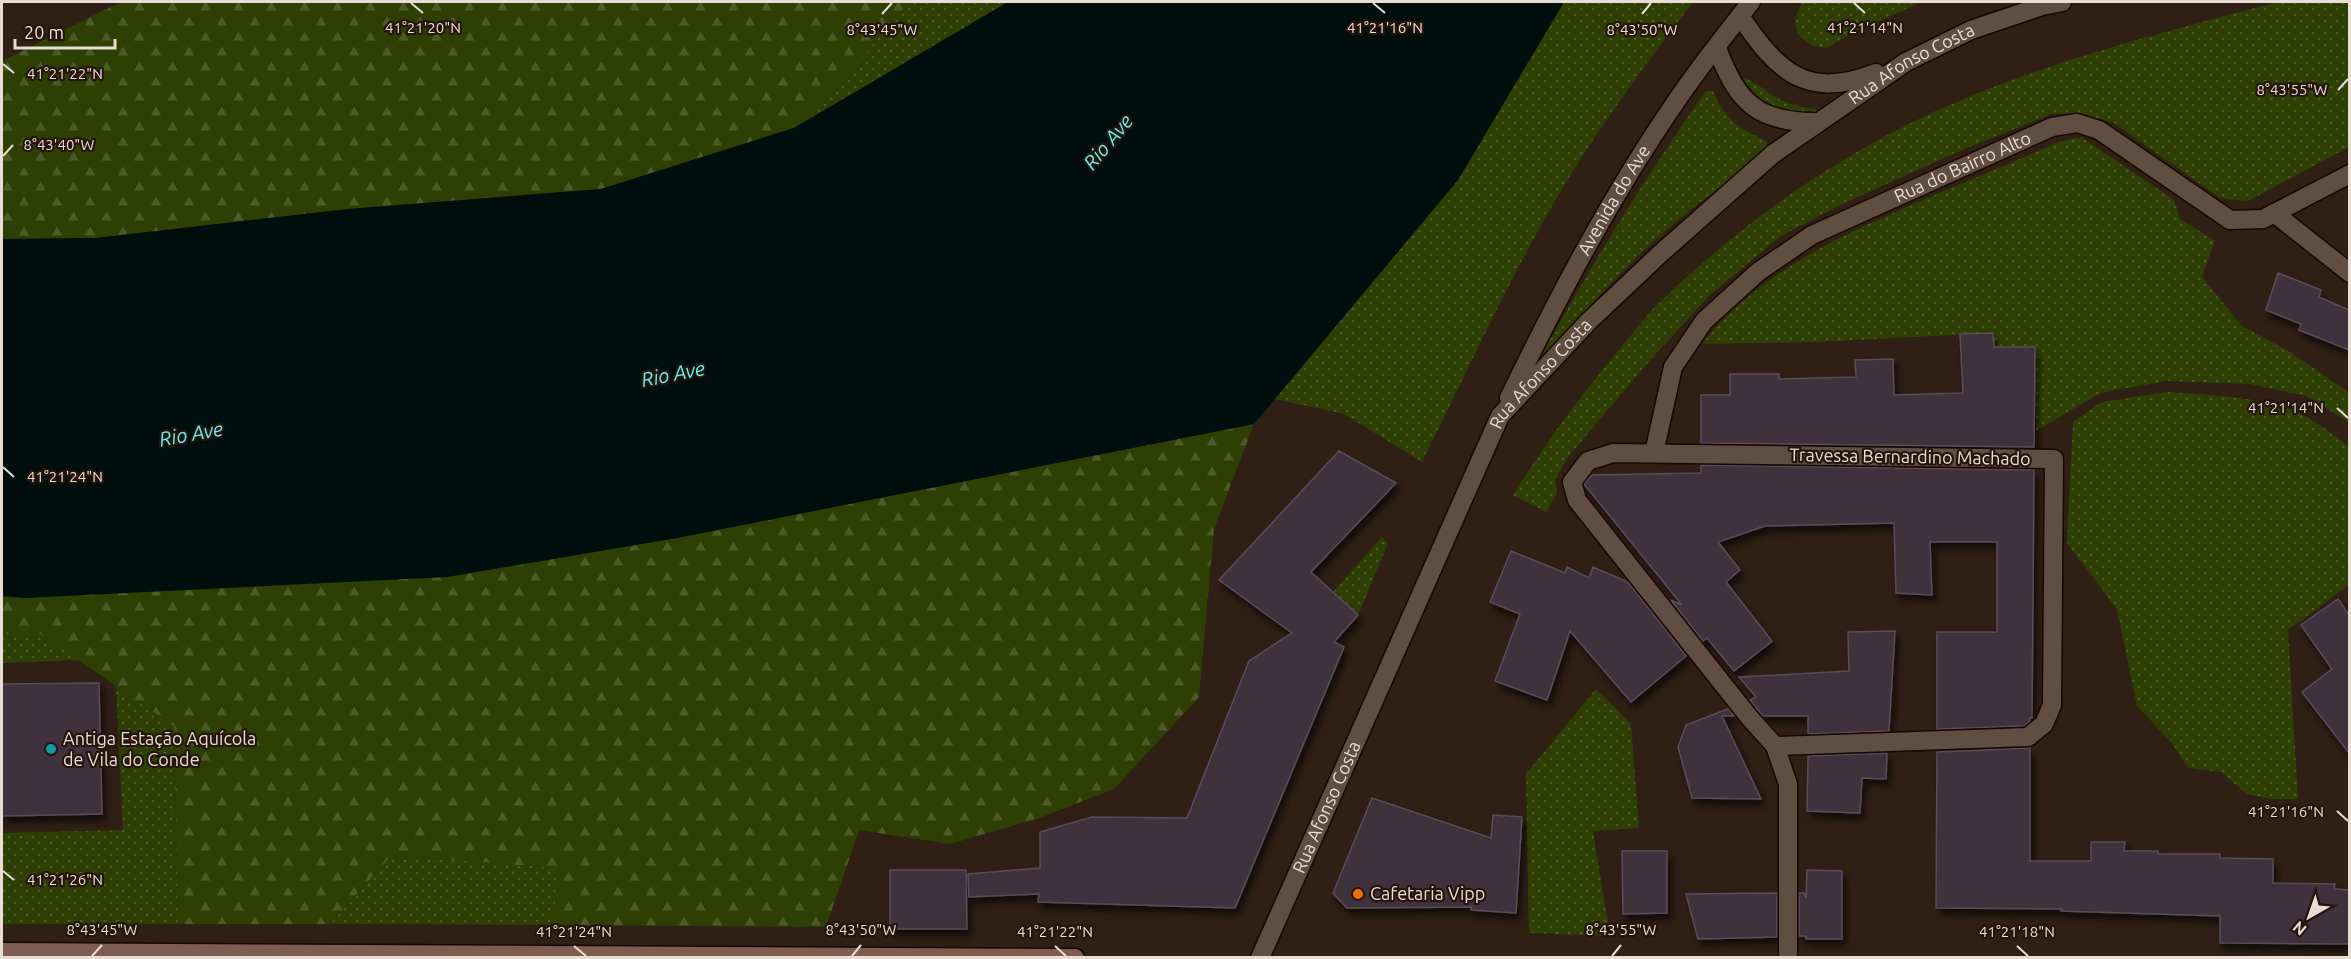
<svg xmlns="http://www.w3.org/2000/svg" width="2351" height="959" font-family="Ubuntu,sans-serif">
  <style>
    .grass { fill: url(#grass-dots) }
    .forest { fill: url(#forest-firs) }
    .water { fill: #000e0e }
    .building { fill: #3f303d; stroke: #5b4b5a; stroke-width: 1.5; filter: url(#shadow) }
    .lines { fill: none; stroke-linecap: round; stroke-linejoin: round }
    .minor-casing { stroke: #170802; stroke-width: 21 }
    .tertiary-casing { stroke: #170802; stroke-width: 21 }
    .secondary-casing { stroke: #170802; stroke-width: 21 }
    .minor { stroke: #614e43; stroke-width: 18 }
    .tertiary { stroke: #614e43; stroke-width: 18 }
    .secondary { stroke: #7f5c51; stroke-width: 18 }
    .ticks { fill: none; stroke: #e8dcd5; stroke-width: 2 }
    .culture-dot { fill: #0f9aa8; stroke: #25150b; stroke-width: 2 }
    .food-dot { fill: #e8710a; stroke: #25150b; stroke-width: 2 }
    .labels { text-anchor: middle; stroke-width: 4.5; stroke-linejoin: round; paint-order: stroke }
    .street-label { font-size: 18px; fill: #e8dcd5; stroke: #25150b }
    .poi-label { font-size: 18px; fill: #e8dcd5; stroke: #25150b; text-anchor: start }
    .water-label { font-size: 20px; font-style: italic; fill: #63efef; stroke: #25150b }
    .ticks-label { font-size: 15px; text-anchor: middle; fill: #e8dcd5; stroke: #25150b; stroke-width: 4.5; stroke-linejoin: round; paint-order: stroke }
  </style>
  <defs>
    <pattern id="grass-dots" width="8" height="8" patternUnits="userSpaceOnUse" patternTransform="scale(1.5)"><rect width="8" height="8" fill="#2e3f04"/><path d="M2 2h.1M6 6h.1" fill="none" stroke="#4c5a28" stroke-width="1.8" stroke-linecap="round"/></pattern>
    <pattern id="forest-firs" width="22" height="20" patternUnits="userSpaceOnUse" patternTransform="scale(1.5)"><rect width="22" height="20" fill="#2e3f04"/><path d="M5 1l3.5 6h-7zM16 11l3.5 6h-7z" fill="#4c5a28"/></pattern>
    <filter id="shadow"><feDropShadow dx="3.5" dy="6" stdDeviation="3" flood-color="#0009"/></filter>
  </defs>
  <rect width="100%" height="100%" fill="#2f1f14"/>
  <!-- grass -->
  <path class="grass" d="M909,2H1008L794,128L865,53Z
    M1564,2H1693C1650,58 1608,115 1570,176C1514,267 1470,366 1422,462L1344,414L1275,399L1458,180Z
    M1802,2H1922L1850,34L1827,48L1813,46L1798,35L1795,19Z
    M2278,2H2349V147L2248,201L2220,198L2114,123L2080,113L2051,114L1955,153L1842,204L1779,237L1709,296L1651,359L1568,457L1555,480L1557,494L1546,512L1513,495C1545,444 1580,396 1619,350C1631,336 1642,320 1655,307C1739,224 1841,152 1950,105C2055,59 2168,31 2278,2Z
    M1739,77C1755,80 1764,90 1777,98C1790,105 1802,107 1815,109L1818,116L1783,114L1745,93Z
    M1706,91H1713C1726,121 1739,128 1767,141V151C1737,175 1705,197 1676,222C1622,267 1575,322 1530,376C1584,277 1641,183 1706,91Z
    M2081,137L2174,200L2180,219L2215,241L2202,277L2242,326L2290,352L2347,391L2349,395V422L2306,396L2250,384L2166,381L2100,393L2036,431L2035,347H1994L1993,333L1815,342L1702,344C1759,272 1838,237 1920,201C1966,182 2013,162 2059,142Z
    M2168,392C2209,395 2252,396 2291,410C2312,418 2332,433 2349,447V585L2288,630L2298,799H2271L2247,794L2221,772L2188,768L2172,743L2137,706L2117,609L2067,543L2073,422L2102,402Z
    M1382,537L1388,543L1358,615L1333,592Z
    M2,634H40L79,660L2,663Z
    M116,686L174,726L178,924H2V833L123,830Z
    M1596,689L1631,724L1639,828L1593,831L1610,936L1529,933L1526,774Z
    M392,855L557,868L554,925L330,924Z"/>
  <!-- forest -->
  <path class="forest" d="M121,2H909L866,53L794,128L601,189L348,209L96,238L2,239V61Z
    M1254,424L1214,529L1199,697L1114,789L1039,818L950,844L859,830L826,927L554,925L557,868L392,855L330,924H178L174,726L40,634H2V596L25,598L677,538Z"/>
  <!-- water -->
  <path class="water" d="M1008,2H1564L1458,180L1254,424L677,538L447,577L25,598L2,596V239L96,238L348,209L601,189L794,128Z"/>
  <!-- building -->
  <path class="building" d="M2278,273L2321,290L2319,297L2349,310V350L2299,330L2301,324L2266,310Z
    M1993,333L1994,347H2035L2034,447L1701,443V395H1730V374H1779V379L1856,377L1855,360L1893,359L1894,395L1963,393L1960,334Z
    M1339,451L1396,483L1311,572L1358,615L1334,642L1344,647L1235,908L1038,902L1039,894L969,897L968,874L1040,868V832L1092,817L1187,818L1249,661L1292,633L1219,580Z
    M1701,465L2034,470L2032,718H2030V721L2024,726L1937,729V632H1997V542H1930L1932,595L1896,593L1894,523L1765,526L1718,542L1740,570L1726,582L1772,641L1734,671L1707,638L1703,641L1671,600L1682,605L1584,484L1592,475L1701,473Z
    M1511,551L1565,573L1567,567L1589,578L1593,567L1628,582L1686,656L1631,702L1570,631L1547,700L1495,681L1520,614L1490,602Z
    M2338,599L2349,615V753L2302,692L2332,669L2301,625Z
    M1895,631L1889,731L1808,734V716H1763L1750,700L1756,697L1739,677L1849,671L1848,632Z
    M99,683L102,814L2,816V684Z
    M1728,709L1734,716H1722L1761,799L1692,798L1678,747L1686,725Z
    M2030,748V861H2091V842H2125L2124,851H2158V854H2220V858L2273,859V883L2335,884L2334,889L2349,890V944L2220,943V916L2061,911L2062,909L1936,908L1937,752Z
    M1887,753L1886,779L1862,778L1860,813L1807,811L1808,756Z
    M1372,798L1491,838L1493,815L1522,817L1516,913L1471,910V907L1347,908L1333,893Z
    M1622,851H1667V913L1623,914Z
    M890,870H966L967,929H890Z
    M1807,870L1842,871V939H1806V936H1799V893H1804L1806,898Z
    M1777,893V937L1698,939L1686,894Z"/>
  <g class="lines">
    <!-- minor casing -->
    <g class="minor-casing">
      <g id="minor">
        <path d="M2274,213L2350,273"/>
        <path id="s1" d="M1654,453L1673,367L1704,321L1758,272L1812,235L2052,127L2077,123L2099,130L2230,220L2263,219L2350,174"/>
        <path d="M1775,746L2028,737L2044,724L2052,705L2054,459L1613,453L1588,461L1572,482L1577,500L1749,717L1775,746L1788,784V958"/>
      </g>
    </g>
    <!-- tertiary casing -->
    <g class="tertiary-casing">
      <g id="tertiary">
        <path d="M1740,16C1778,72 1806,100 1876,73"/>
        <path d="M1717,48C1737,102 1757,123 1818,122"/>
        <path id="s2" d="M1509,398C1559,295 1612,194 1677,100C1700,66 1726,34 1751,2"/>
        <path id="s3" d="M1260,958L1500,416L1589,321L1661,253L1773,154L1906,62L1971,30L2042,6L2062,2"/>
      </g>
    </g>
    <!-- secondary casing -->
    <g class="secondary-casing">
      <path id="secondary" d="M2,952L1075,958"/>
    </g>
    <!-- minor -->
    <use href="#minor" class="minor"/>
    <!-- tertiary -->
    <use href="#tertiary" class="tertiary"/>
    <!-- secondary -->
    <use href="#secondary" class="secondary"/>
  </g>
  <!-- ticks -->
  <path class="ticks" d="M411,3L423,13M1373,3L1385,13M1854,3L1865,13M882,14L892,3M1642,14L1651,3M3,64L14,73M2338,90L2348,79M3,156L13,145M2337,408L2348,418M3,467L14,477M2337,811L2348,821M3,871L14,880M574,946L586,956M1055,946L1066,956M2017,946L2028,956M92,956L102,945M852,956L861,945M1612,956L1621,945"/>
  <!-- markers -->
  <circle class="culture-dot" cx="51" cy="749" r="6"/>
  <circle class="food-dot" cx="1358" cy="894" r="6"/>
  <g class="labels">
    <!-- street labels -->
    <g class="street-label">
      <text dy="6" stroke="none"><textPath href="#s3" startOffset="1137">Rua Afonso Costa</textPath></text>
      <text dy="6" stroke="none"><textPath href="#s1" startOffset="447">Rua do Bairro Alto</textPath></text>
      <text dy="6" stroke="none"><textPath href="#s2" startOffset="224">Avenida do Ave</textPath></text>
      <text dy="6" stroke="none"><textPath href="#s3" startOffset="651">Rua Afonso Costa</textPath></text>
      <text transform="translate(1910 457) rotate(1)" y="6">Travessa Bernardino Machado</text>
      <text dy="6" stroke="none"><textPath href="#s3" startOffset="165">Rua Afonso Costa</textPath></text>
    </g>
    <!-- poi labels -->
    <g class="poi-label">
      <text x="63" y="745">Antiga Estação Aquícola<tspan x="63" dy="21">de Vila do Conde</tspan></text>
      <text x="1370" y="900">Cafetaria Vipp</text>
    </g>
    <!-- water labels -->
    <g class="water-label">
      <text transform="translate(1108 142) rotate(-50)" y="7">Rio Ave</text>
      <text transform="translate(673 374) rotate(-11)" y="7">Rio Ave</text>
      <text transform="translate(191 434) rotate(-10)" y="7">Rio Ave</text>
    </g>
  </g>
  <g class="ticks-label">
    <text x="423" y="33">41°21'20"N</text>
    <text x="1385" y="33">41°21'16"N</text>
    <text x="1865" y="33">41°21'14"N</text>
    <text x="882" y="35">8°43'45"W</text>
    <text x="1642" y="35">8°43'50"W</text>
    <text x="65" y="79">41°21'22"N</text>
    <text x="2292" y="95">8°43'55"W</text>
    <text x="59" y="150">8°43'40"W</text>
    <text x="2286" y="413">41°21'14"N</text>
    <text x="65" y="482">41°21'24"N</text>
    <text x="2286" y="817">41°21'16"N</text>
    <text x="65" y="885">41°21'26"N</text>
    <text x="102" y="935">8°43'45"W</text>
    <text x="861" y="935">8°43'50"W</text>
    <text x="1621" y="935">8°43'55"W</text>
    <text x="574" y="937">41°21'24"N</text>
    <text x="1055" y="937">41°21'22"N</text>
    <text x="2017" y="937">41°21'18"N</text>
  </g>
  <!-- border -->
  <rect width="2351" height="959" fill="none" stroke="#e8dcd5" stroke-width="6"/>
  <!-- north arrow -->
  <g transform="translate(2309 917) rotate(220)" stroke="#25150b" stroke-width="4.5" paint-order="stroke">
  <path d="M0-4.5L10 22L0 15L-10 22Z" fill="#e8dcd5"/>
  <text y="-9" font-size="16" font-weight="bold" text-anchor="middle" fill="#e8dcd5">N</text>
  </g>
  <!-- scale -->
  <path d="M15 39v9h100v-9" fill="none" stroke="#e8dcd5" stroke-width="3"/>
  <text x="24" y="39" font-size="18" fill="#e8dcd5" stroke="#25150b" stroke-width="4.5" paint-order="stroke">20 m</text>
</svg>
